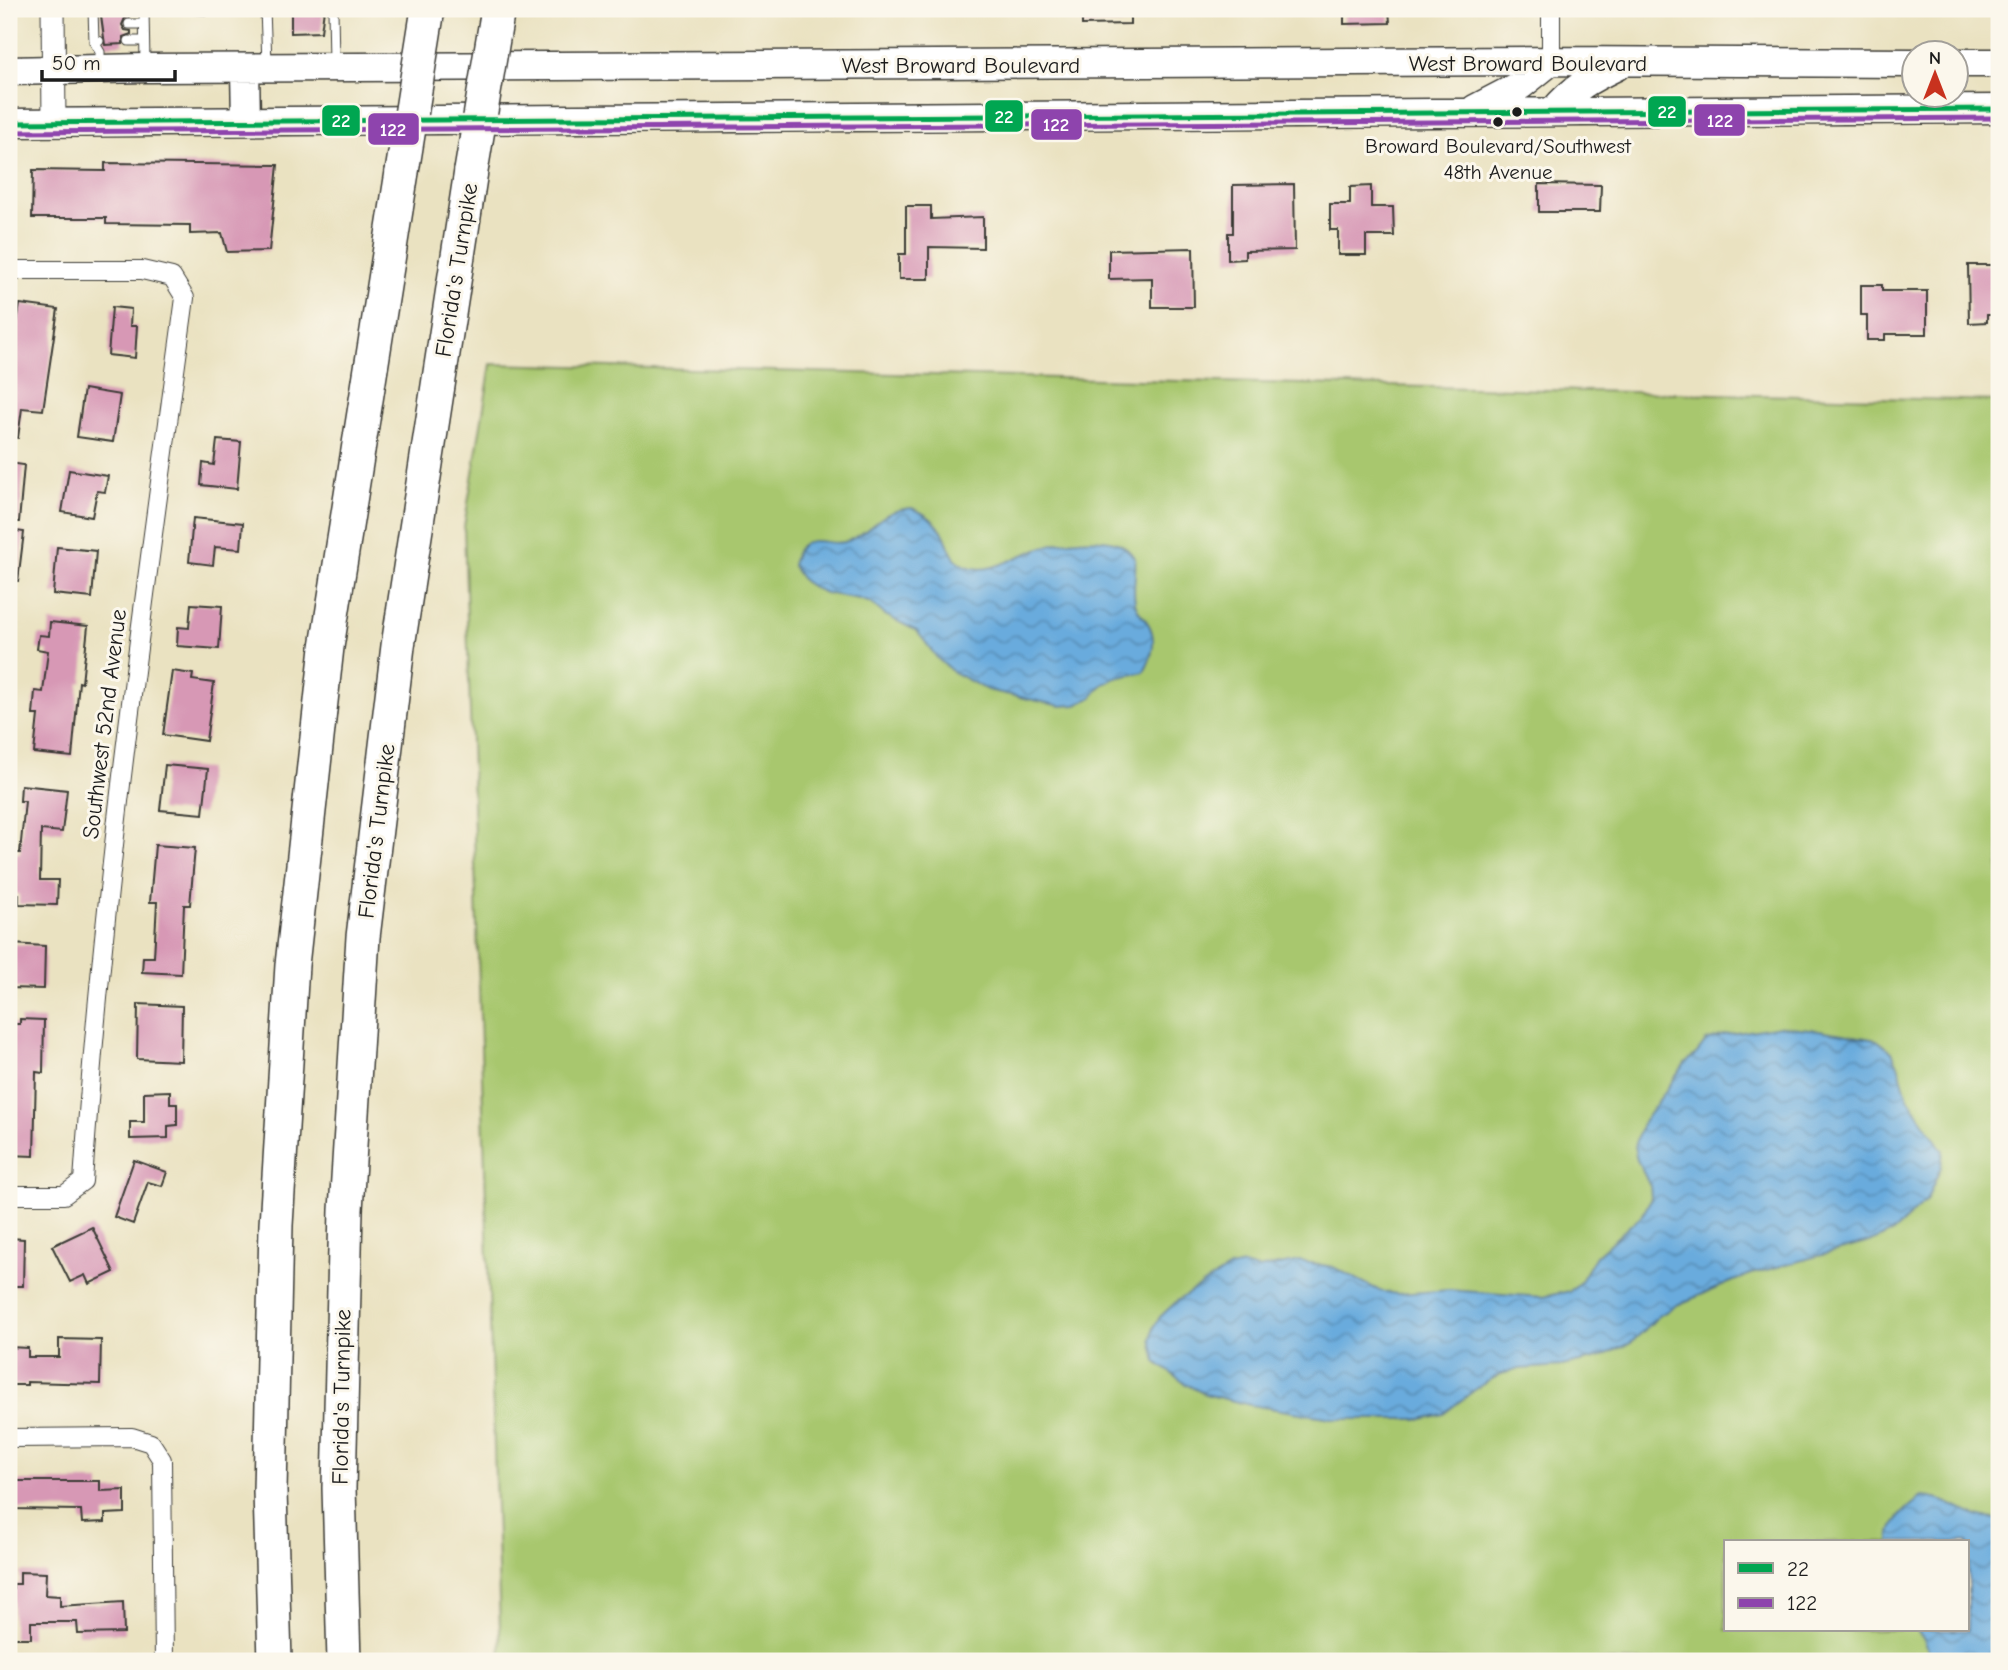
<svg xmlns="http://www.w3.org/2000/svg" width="2008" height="1670" font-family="'Comic Neue',sans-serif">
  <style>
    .grass { fill: #a8c76e; stroke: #627245; stroke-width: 2; fill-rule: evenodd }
    .water { fill: url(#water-waves); stroke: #42647c; stroke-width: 2 }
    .building { fill: #d798b5 }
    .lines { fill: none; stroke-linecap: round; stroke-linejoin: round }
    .service-casing { stroke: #3b3a35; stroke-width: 11 }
    .minor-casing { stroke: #3b3a35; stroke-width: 20 }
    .tertiary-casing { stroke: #3b3a35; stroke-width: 25 }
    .primary-casing { stroke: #3b3a35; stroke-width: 31 }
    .motorway-casing { stroke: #3b3a35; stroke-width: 36 }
    .service { stroke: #fff; stroke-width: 9 }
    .minor { stroke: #fff; stroke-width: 18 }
    .tertiary { stroke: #fff; stroke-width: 23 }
    .primary { stroke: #fff; stroke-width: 28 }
    .motorway { stroke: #fff; stroke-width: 33 }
    .motorway-bridge-casing { stroke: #3b3a35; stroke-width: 36; stroke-linecap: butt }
    .motorway-bridge { stroke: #fff; stroke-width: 33 }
    .bus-1-casing { stroke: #fbf7ec; stroke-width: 10 }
    .bus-2-casing { stroke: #fbf7ec; stroke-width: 10 }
    .bus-1 { stroke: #00a651; stroke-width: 5 }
    .bus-2 { stroke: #8e44ad; stroke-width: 5 }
    .bus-dot { fill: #1c1c1c; stroke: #fbf7ec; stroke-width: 2.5 }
    .labels { text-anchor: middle; stroke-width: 6; stroke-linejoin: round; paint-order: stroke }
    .bus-label { font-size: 21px; fill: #1c1c1c; stroke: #fbf7ec }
    .street-label { font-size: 23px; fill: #1c1c1c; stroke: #fbf7ec }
    .line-badge { stroke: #fbf7ec; stroke-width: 2.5 }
    .badge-label { font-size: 19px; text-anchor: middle; font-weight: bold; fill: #fff }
  </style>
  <defs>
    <pattern id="water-waves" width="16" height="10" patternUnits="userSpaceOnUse" patternTransform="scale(1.75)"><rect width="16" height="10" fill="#69abdd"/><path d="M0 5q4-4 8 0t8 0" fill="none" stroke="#568ab2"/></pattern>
  </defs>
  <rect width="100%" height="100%" fill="#fbf7ec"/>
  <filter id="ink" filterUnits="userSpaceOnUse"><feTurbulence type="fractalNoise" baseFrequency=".0143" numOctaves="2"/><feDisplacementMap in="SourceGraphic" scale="14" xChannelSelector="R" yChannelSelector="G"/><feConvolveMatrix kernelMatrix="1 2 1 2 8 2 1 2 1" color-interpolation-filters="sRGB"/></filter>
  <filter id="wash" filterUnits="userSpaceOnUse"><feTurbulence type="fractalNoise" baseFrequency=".00686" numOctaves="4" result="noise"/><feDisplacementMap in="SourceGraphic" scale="28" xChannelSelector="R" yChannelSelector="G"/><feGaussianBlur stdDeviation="1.57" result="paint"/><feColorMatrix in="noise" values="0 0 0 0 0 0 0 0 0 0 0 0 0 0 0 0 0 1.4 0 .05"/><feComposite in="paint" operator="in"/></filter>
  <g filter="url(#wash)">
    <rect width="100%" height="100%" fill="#eae2c1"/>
    <!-- grass -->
    <path class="grass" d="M491,364L1999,401V1661H501L464,527ZM1726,1542H1968V1630H1726Z"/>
    <!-- water -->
    <path class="water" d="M912,508C924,513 935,520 942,531C950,544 949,559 966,566C986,575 1009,560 1028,553C1052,542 1088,535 1114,542C1123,544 1129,551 1135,558C1137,573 1132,587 1135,602C1137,613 1144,616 1149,625C1157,640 1152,658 1144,672L1115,678L1102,685L1091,698L1076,705L1061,706L987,690L953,672L938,659L917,631L885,615L871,603L859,599L825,593L814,588L803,581L792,565C794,558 796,549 802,545C815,535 835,548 850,540C876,528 879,510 912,508Z
      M1780,1026L1819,1030L1877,1040L1892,1052L1898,1065L1908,1098L1943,1151L1941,1167L1926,1201L1893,1232L1873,1241L1748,1275L1677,1305L1659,1316L1631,1343L1614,1351L1594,1359L1562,1366L1520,1369L1501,1374L1480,1386L1443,1414L1422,1419H1338L1250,1405L1205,1394L1187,1385L1156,1362L1151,1339L1154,1327L1160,1317L1177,1301L1203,1284L1230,1268L1243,1265L1258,1269L1300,1261L1333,1267L1380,1291L1397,1294L1449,1290L1542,1297L1570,1291L1581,1281L1596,1256L1644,1213L1651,1198L1650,1186L1637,1160L1634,1146L1642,1124L1684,1065L1697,1053L1706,1041L1724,1035Z
      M1922,1497C1953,1498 1966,1520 1999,1519V1661H1933L1924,1639L1916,1630H1968V1542H1890C1888,1523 1908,1507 1922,1497Z"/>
    <g id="blocks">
      <!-- building -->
      <path class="building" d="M106,9H130V17L125,18L122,25L125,30L131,31V34L123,37V44L105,45L101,16Z
        M291,9H324L321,32L291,33Z
        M1082,9H1130V24L1082,25Z
        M1344,9H1389L1390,23L1344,24Z
        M105,163L278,165L269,251L227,252L222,233L190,234V225L106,224V218H32L33,170L105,171Z
        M1294,184L1295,250L1245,251V259L1228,260V233H1233V185Z
        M1539,184L1601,185L1600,212H1539Z
        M1371,186V207H1393L1394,236H1366V255H1338V230H1330V204H1350V187Z
        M906,206H931V219L983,217V248L929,247V279H899V254H906Z
        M1193,248L1194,307H1152V278L1109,279V250Z
        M1968,265H1992L1993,274H1999V315H1987V322L1969,323Z
        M1861,285H1882V291H1927V334H1885V340H1867V315H1861Z
        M20,304L58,309L43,410L22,408L18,438L9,437V372Z
        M112,307L131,309L130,326H137L135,358L108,355Z
        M84,389L120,395L113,442L77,437Z
        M217,440L241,442L237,489L201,485L203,463L214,465Z
        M9,463L24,465L19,522H9Z
        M69,470L108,476L105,492L97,491L92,517L62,512Z
        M193,518L243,523L241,549L215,547L213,565L189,562Z
        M9,530L24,532L18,581H9Z
        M57,547L96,551L92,598L53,594Z
        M191,604L222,606L219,649L177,646L178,627L189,628Z
        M50,622L88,626L82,683L79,682L72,757L34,753L38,715H33L35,691L43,692L48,651L37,649L39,635L49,636Z
        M172,671L193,674L192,680L214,683L206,741L163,735Z
        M165,765L208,769L203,814L160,810Z
        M21,785L67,790L62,832L41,830L40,880H58L57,905L19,904V894H11L13,853H20L25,801H20Z
        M155,845L195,848L190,905H184L181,974L142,972L143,957H154L157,902H150Z
        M11,944L45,946L44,989L9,988Z
        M138,1004L182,1006L181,1061L137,1059Z
        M20,1019L44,1020L43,1073L36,1072L34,1156L9,1155V1024H20Z
        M170,1091V1104H177V1125L168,1126V1138L130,1139V1122H144V1092Z
        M134,1160L167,1172L162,1186L148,1182L133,1224L114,1217Z
        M92,1227L114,1272L89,1284L85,1275L70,1282L52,1246Z
        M9,1238L24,1239L23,1286H9Z
        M59,1339L101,1340L100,1384L27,1382V1385H9V1347L28,1348V1357H59Z
        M11,1481H100V1491L125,1490V1513L105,1514V1522L82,1523L81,1510L11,1509Z
        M20,1572L46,1573L45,1595L60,1596V1606L123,1602L124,1633L78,1634L77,1622H31V1638H13V1584H20Z"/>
    </g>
  </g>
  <g filter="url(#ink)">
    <use href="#blocks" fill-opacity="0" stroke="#3b3a35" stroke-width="2"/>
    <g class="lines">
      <!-- service casing -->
      <g class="service-casing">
        <path id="service" d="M67,9H99
          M93,9L94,42L99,41
          M144,9L145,63
          M179,9L265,12
          M265,9L267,63
          M333,9L334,63
          M129,24H144
          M129,41H144
          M94,42L100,52V66"/>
      </g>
      <!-- minor casing -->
      <g class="minor-casing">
        <path id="minor" d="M1551,61V9
          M9,270H142L172,277L185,298C145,592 103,885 83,1181L64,1195H9
          M9,1438L132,1437L151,1443L162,1460L164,1661"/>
      </g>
      <!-- tertiary casing -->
      <g class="tertiary-casing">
        <path id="tertiary" d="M53,9L54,123"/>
      </g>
      <!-- primary casing -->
      <g class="primary-casing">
        <path id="primary" d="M1955,63H1999
          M245,69L246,121
          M9,71L145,68L1551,61L1913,63
          M1475,109L1521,85L1551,61
          M1554,111C1573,88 1590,79 1617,66
          M9,123L1999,109"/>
      </g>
      <!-- motorway casing -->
      <g class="motorway-casing">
        <path id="motorway" d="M275,1661L270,1491L276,1225L292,965L327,647L402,172
          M344,1661L339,1488L346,1210L363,937L398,646L471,171"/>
      </g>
      <!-- service -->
      <use href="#service" class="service"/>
      <!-- minor -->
      <use href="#minor" class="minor"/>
      <!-- tertiary -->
      <use href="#tertiary" class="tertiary"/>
      <!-- primary -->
      <use href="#primary" class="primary"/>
      <!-- motorway -->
      <use href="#motorway" class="motorway"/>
      <!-- motorway-bridge casing -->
      <g class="motorway-bridge-casing">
        <path id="motorway-bridge" d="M471,171L498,9
          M402,172L428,9"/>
      </g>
      <!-- motorway-bridge -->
      <use href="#motorway-bridge" class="motorway-bridge"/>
      <!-- bus-1 casing -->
      <g class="bus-1-casing">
        <path id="bus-1" d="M9,123L1999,109"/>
      </g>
      <!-- bus-2 casing -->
      <g class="bus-2-casing">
        <path id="bus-2" d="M9,132L1999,118"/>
      </g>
      <!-- bus-1 -->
      <use href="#bus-1" class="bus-1"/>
      <!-- bus-2 -->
      <use href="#bus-2" class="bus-2"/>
    </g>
  </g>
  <!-- markers -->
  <g class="bus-dot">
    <circle cx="1517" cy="112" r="6"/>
    <circle cx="1498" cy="122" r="6"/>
  </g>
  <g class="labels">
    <!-- bus labels -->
    <g class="bus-label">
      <text x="1498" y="153">Broward Boulevard/Southwest<tspan x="1498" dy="26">48th Avenue</tspan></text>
    </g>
    <!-- street labels -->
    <g class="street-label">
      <text x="1528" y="71">West Broward Boulevard</text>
      <text x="961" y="73">West Broward Boulevard</text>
      <text transform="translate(456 270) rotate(-81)" y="8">Florida's Turnpike</text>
      <text transform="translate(104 724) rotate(-83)" y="8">Southwest 52nd Avenue</text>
      <text transform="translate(376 831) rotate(-83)" y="8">Florida's Turnpike</text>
      <text transform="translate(341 1397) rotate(-89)" y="8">Florida's Turnpike</text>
    </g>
  </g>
  <g class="line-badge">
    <rect x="1647" y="95" width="40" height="33" rx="7" fill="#00a651"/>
    <rect x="984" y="99" width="40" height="34" rx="7" fill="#00a651"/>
    <rect x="1693" y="103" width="53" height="34" rx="7" fill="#8e44ad"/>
    <rect x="321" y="104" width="40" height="33" rx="7" fill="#00a651"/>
    <rect x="1030" y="108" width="53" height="33" rx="7" fill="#8e44ad"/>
    <rect x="367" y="112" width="53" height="34" rx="7" fill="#8e44ad"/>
  </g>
  <g class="badge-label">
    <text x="1667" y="118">22</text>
    <text x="1004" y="123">22</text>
    <text x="1720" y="127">122</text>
    <text x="341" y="127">22</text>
    <text x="1056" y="131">122</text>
    <text x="393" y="136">122</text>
  </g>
  <!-- margin -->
  <rect width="2008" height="1670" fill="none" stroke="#fbf7ec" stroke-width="35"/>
  <!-- legend -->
  <rect x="1724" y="1540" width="245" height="91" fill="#fbf7ec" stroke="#a29f99" stroke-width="2"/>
  <rect x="1738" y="1563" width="35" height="10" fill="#00a651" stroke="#a29f99" stroke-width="2"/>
  <text x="1787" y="1576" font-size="21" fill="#1c1c1c">22</text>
  <rect x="1738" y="1598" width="35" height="10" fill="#8e44ad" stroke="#a29f99" stroke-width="2"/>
  <text x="1787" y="1610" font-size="21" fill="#1c1c1c">122</text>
  <!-- north arrow -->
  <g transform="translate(1935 74)"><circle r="33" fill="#fbf7ec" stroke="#a29f99" stroke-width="2"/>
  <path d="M0-5L12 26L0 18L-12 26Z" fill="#c8321e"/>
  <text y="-10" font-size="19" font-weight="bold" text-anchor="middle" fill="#1c1c1c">N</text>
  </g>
  <!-- scale -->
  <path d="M42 70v10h133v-10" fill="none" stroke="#1c1c1c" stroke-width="3.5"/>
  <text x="52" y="70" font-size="21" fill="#1c1c1c" stroke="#fbf7ec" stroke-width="5" paint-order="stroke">50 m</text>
</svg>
